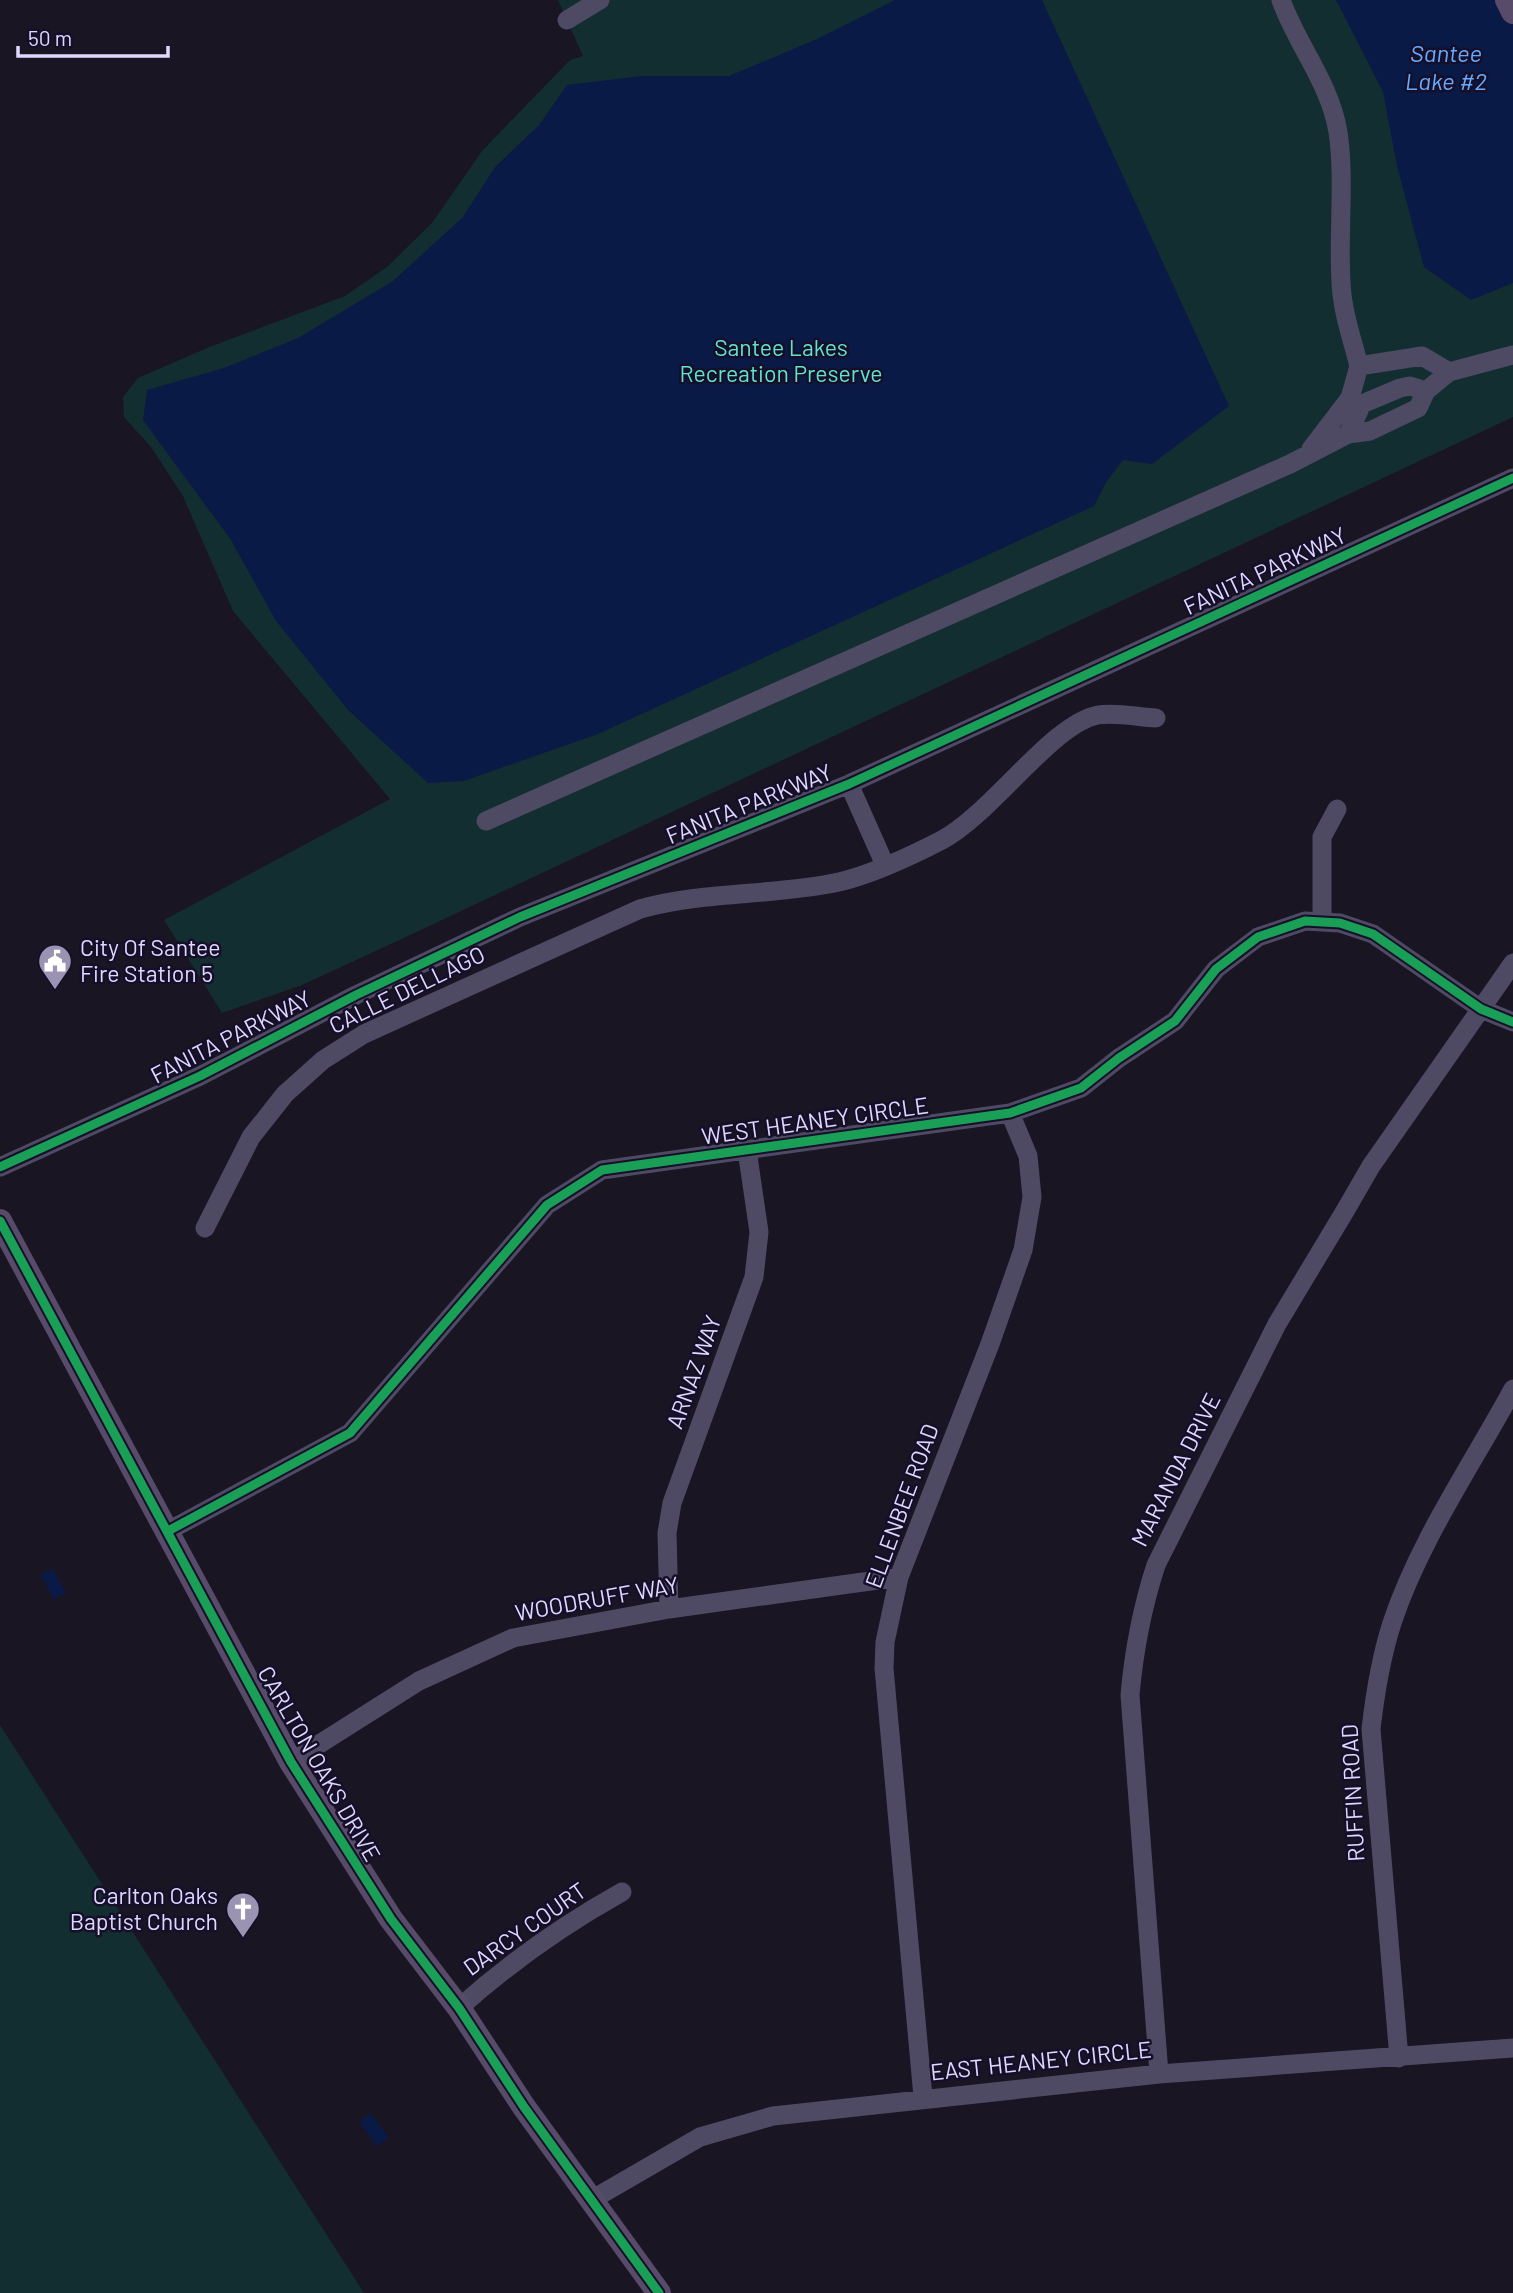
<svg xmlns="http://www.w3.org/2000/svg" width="1513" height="2293" font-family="Barlow,sans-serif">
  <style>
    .green { fill: #132e31 }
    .water { fill: #0a1a46 }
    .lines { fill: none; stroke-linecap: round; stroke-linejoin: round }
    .minor { stroke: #4e4a64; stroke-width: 19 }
    .major { stroke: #584b69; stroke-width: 24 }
    .cycleway-casing { stroke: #160f29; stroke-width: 13 }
    .cycleway { stroke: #1a9f57; stroke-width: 9 }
    .labels { text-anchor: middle; stroke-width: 5; stroke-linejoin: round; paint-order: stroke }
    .park-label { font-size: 23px; fill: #5fe4cf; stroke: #160f29 }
    .street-label { font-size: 23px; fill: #e0d8ff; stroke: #160f29 }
    .poi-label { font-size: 23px; fill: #e0d8ff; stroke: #160f29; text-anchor: start }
    .water-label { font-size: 24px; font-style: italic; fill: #6af; stroke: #160f29 }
  </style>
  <rect width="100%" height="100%" fill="#191523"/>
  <!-- green -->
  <path class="green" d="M558,0H1513V417L393,943L302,985L222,1013L164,920L390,799L233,611L183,496L151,447L124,417L123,397L138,378L207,348L345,296L387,267L432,223L482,151L570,60L583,56Z
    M0,1725L364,2293H0Z"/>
  <!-- water -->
  <path class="water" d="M895,0H1042L1229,406L1152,464L1123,460L1106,482L1094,506L598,734L464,781L428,783L348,710L276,621L231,540L143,420L147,390L224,368L298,338L393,281L463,217L495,167L539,125L567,85L642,76H729L817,39Z
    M1336,0H1513V283L1471,300L1424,267L1397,166L1383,92Z
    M53,1569L66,1593L54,1599L40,1574Z
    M370,2113L389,2137L377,2146L359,2122Z"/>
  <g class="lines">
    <!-- minor -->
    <path class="minor" d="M1281,0C1297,45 1330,83 1338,132C1345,178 1338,235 1341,282C1342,311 1352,338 1359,366L1422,356L1449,372
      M567,20L600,0
      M1348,434L1362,404L1400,388L1410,386L1426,391
      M1311,449L1350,398L1359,366
      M849,784L885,865
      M486,821L1290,464L1348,434L1370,431L1418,408L1426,391L1449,372L1513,355
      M1322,921V837L1337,809
      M0,1167L200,1076L356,995L520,917L849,784L1513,478
      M205,1228L251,1137L285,1094L323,1060L364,1034L640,909C704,891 774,896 839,882C873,874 911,856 942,840C991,814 1053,723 1098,715C1115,712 1138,717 1156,718
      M168,1531L350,1433L547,1205L602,1170L1010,1113L1081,1088L1119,1058L1175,1021L1216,969L1258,937L1305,921L1340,923L1373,934L1481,1009L1513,1022
      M669,1609L667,1533L672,1503L754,1277L759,1232L747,1150
      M291,1762L419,1681L513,1638L669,1609L899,1577
      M459,2008C509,1963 563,1925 622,1892
      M1399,2058L1371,1729C1375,1694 1381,1657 1392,1623C1419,1541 1472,1465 1513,1389
      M1159,2074L1130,1695C1134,1650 1142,1608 1156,1565L1277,1324L1345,1211L1371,1166L1513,963
      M923,2097L884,1668L885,1642L899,1577L990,1344L1023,1250L1032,1197L1028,1156L1010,1113
      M593,2199L700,2137L773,2116L1159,2074L1513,2048"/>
    <!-- major -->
    <path class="major" d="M1507,0L1513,12
      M0,1221L291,1762L391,1919L459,2008L524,2107L659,2293"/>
    <!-- cycleway casing -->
    <g class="cycleway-casing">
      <path id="cycleway" d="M0,1167L200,1076L356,995L520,917L849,784L1513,478
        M0,1221L291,1762L391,1919L459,2008L524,2107L659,2293
        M168,1531L350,1433L547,1205L602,1170L1010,1113L1081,1088L1119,1058L1175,1021L1216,969L1258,937L1305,921L1340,923L1373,934L1481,1009L1513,1022"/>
    </g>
    <!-- cycleway -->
    <use href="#cycleway" class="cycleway"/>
  </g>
  <!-- icons -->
  <defs>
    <g id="civic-pin" transform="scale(1.75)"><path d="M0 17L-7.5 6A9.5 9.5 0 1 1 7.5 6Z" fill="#9a94b2" stroke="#160f29"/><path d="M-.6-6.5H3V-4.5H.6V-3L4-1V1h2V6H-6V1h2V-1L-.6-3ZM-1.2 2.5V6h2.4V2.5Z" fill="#fff"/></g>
    <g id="church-pin" transform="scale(1.75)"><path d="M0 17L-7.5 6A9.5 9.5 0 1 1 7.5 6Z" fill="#9a94b2" stroke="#160f29"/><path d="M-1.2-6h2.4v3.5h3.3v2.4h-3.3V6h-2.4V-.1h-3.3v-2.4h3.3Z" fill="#fff"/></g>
  </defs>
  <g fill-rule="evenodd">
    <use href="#civic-pin" x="55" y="961"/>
    <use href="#church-pin" x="243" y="1909"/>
  </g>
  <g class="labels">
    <!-- park labels -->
    <g class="park-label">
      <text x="781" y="356">Santee Lakes<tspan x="781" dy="26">Recreation Preserve</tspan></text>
    </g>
    <!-- street labels -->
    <g class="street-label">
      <text transform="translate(1265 571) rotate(-25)" y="8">FANITA PARKWAY</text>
      <text transform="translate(749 804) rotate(-22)" y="8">FANITA PARKWAY</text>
      <text transform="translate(407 990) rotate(-26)" y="8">CALLE DELLAGO</text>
      <text transform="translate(231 1037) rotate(-27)" y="8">FANITA PARKWAY</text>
      <text transform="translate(815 1121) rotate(-8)" y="8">WEST HEANEY CIRCLE</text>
      <text transform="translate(694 1372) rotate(-70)" y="8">ARNAZ WAY</text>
      <text transform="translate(1176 1470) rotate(-63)" y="8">MARANDA DRIVE</text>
      <text transform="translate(902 1506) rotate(-70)" y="8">ELLENBEE ROAD</text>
      <text transform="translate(597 1599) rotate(-10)" y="8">WOODRUFF WAY</text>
      <text transform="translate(319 1764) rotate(60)" y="8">CARLTON OAKS DRIVE</text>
      <text transform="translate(1353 1793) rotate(-93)" y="8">RUFFIN ROAD</text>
      <text transform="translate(525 1929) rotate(-35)" y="8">DARCY COURT</text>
      <text transform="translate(1041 2061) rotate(-6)" y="8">EAST HEANEY CIRCLE</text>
    </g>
    <!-- poi labels -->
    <g class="poi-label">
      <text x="80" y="956">City Of Santee<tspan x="80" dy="26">Fire Station 5</tspan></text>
      <text x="218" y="1904" text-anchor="end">Carlton Oaks<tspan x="218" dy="26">Baptist Church</tspan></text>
    </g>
    <!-- water labels -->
    <g class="water-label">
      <text x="1446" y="62">Santee<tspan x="1446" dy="28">Lake #2</tspan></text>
    </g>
  </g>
  <!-- scale -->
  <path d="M18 46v10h150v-10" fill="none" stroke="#e0d8ff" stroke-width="3.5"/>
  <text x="28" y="46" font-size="21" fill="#e0d8ff" stroke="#160f29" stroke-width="5" paint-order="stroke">50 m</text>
</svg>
